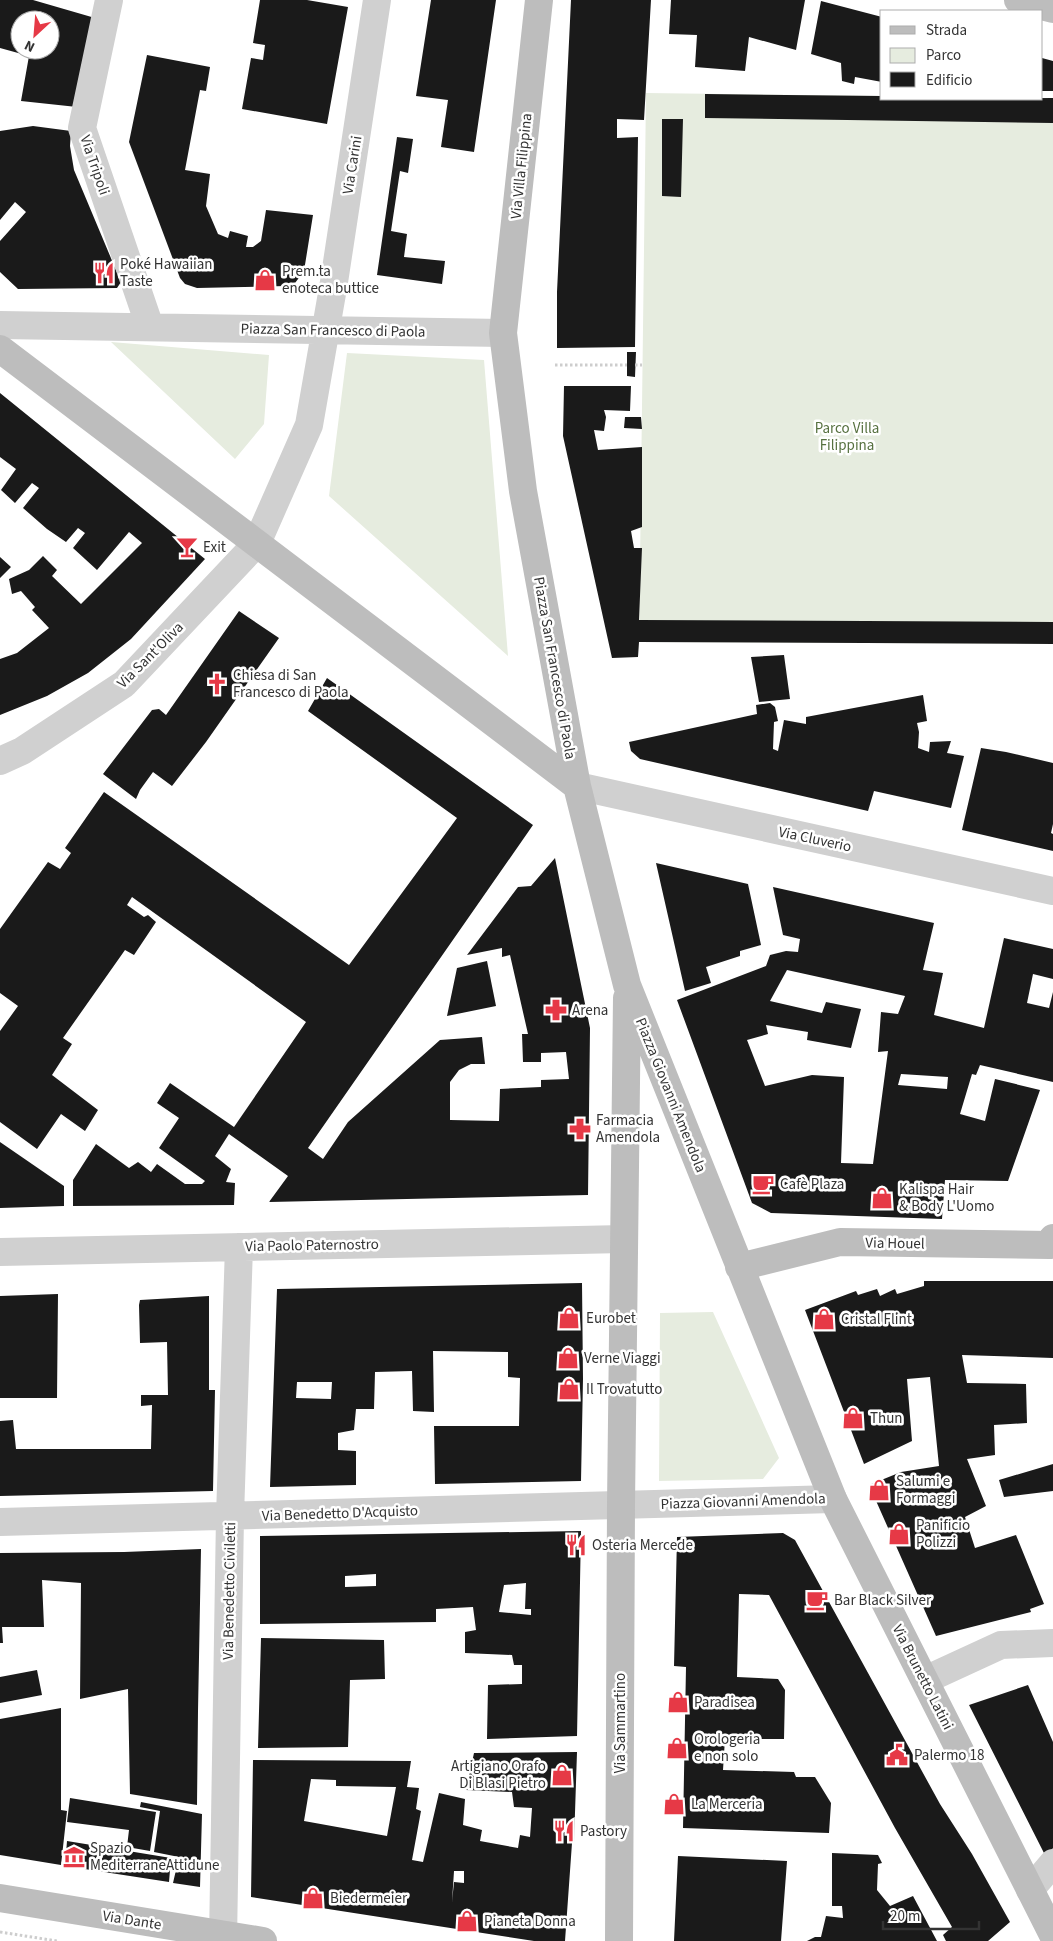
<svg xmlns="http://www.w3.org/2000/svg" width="1053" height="1941" font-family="'Source Sans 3',sans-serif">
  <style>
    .green { fill: #e6ecdf }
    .building { fill: #1a1a1a; fill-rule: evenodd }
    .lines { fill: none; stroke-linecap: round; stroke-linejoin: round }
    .path { stroke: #cdcdcd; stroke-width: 3; stroke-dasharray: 2.5 2.5; stroke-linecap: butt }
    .street { stroke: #d0d0d0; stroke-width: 28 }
    .secondary { stroke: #bdbdbd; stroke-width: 28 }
    .labels { text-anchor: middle; stroke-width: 5; stroke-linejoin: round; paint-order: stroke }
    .street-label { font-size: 15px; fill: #333; stroke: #fff }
    .poi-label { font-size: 15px; fill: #333; stroke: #fff; text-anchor: start }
    .park-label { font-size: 15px; fill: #56703f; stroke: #fff }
  </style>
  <rect width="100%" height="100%" fill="#fff"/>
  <!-- green -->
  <path class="green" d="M646,93L882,96V99L1053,98V644L639,642Z
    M111,342L269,355L264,424L235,459Z
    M347,353L484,360L508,656L329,496Z
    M713,1312L779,1458L763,1479L659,1481L660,1313Z"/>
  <!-- building -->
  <path class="building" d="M0,0H33L95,18L77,107L21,101L29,56L0,48ZM20,20H50V50H20Z
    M260,0H307L348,7L327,124L242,109L251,58L263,60L265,45L253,43Z
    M431,0H496L474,152L441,147L448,100L416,96Z
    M571,0H651L644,120L617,119V138L638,137L635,347L557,348V292Z
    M671,0H805L796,50L749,37L745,71L695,67L697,35L669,34Z
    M821,1L882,17V82L855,77L854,84L842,81L841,63L811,54Z
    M147,55L210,67L206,91L200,90L185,170L210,174L206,206L218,234L228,238L230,231L248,236L246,247H253L261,241L266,210L313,215L304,271L295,283L287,286L197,288L185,284L180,278L129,142Z
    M1042,58L1053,61V91H1042Z
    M705,94L882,96V99L1053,98V123L705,118Z
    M662,119H683L681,197L662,196Z
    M33,126L71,131L70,146L74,170L121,282L117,288L18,289L0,272V241L26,212L15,202L0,220V131Z
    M397,137L413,139L408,173L400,171L391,231L407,234L404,257L445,261L442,284L377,275Z
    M627,352H636L635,377L627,376Z
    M564,386H631L630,411L604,410L606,417L604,431L594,430L598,450L642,447V527L631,531L634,548H642L639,620L1053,622V644L639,642L638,657L612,658L563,436Z
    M0,393L205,559L131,639L88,673L47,696L0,715V659L17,653L49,628L32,610L35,607L21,591L12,594L9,579L29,570L43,556L57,570L52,576L81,604L142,543L129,532L97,570L73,548L85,533L78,528L66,542L47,529L23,508L39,488L32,483L15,503L1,490L16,469L0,457Z
    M625,417H641L642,429L624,428Z
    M0,557L11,567L0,578Z
    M239,611L279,638L206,742L172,786L153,772L140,790L136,799L103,774L152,710L159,709L166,715Z
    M784,655L790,699L759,702L751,657Z
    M327,678L533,825L308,1148L323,1159L348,1122L440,1040L482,1037L485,1064H471L459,1070L450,1082V1120L499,1121L500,1089L541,1087V1080L569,1079L566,1052L541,1053V1062H523L522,1034H528L510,955L502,957V948L467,955L518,887L531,886L555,858L590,1028L588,1195L269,1202L288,1176L229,1134L215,1156L231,1169L226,1182L235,1183L234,1205L73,1206V1180L96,1144L129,1168L138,1162L151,1172L157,1164L185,1184H202L205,1181L159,1148L179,1118L157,1103L170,1083L234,1127L306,1022L132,897L127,905L144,917L148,915L156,922L134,955L125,950L63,1038L72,1044L52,1075L98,1110L85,1131L61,1114L37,1149L0,1122V1031L18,1006L0,993V929L48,862L60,869L71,853L65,848L104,792L349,965L457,818L308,711Z
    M923,695L927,721L917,723L919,732L918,748L929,752L930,742L951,741L947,753L964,756L951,808L874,791L868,811L640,759L631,751L629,742L757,714L756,705L770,703L775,707L778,721L774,722L773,749L778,751L784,720L806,724V717Z
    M981,748L1006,752L1053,763V824L1051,833L1053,834V851L962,830Z
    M656,863L748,884L761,945L740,951V956L706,967L711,983L685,991Z
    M773,887L934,923L923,970L943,973L934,1015L984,1028L1004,938L1053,949V979L1033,974L1027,1003L1049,1008L1053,992V1082L980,1065L976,1075L972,1074L960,1114L985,1121L995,1079L1040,1090L1008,1181L945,1180L942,1219L771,1213L752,1203L677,1000L766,966L770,955L786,951L798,952L800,939L783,935ZM787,970L905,996L898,1014L881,1012L878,1052L888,1051L873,1164L841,1163L844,1077L812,1075L765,1086L747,1040L768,1034L766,1025L808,1032L807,1040L851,1048L861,1009L826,1002L822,1013L770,1001ZM901,1074L948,1077L947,1089L898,1085Z
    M487,961L496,1006L447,1016L457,968Z
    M0,1142L64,1186V1206L0,1208Z
    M924,1281H1053V1358L962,1355L967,1383L1026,1384L1027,1423L994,1425L995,1455L967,1459L986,1506L965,1517L975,1548L1016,1535L1044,1604L1030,1609L1031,1612L936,1636L869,1485L901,1472L939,1466L930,1377L907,1379L912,1441L864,1464L805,1310L856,1291L858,1295L877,1289L880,1296L895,1289L897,1294L924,1286Z
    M582,1283L583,1379L581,1481L435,1484L434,1426H519L520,1378L508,1377V1352L433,1351L434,1412L413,1411L412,1371L375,1372L374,1409H356L354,1430L338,1433V1450L356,1451V1485L270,1487L277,1289ZM297,1382H332L331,1399L296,1398Z
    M58,1294L57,1398H0V1296Z
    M209,1296V1390H215L213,1491L0,1496V1421L13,1420L16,1449H151L152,1405L141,1406V1395H168L167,1342L140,1343L139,1305L140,1300Z
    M1053,1464V1491L1004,1497L999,1480Z
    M581,1531L577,1736L487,1739L488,1685L522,1684V1665H514L512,1655L465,1653V1632L476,1630L473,1607L436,1609V1622L260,1624V1536ZM376,1574V1586L345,1587V1576ZM526,1583L525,1609H531V1615L499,1612L504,1585Z
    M783,1533L795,1540L940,1804L972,1854L1010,1922L988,1941H946L943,1935L952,1927L895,1828L769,1595L739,1594L737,1677L778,1679L785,1690L784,1739H725L723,1770L794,1772L796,1777H815L831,1803L829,1833L683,1828L686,1667L674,1666L677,1537Z
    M201,1549L198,1711L197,1805L130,1794L128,1689L80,1699L81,1583L42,1580L44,1627H2L3,1643H0V1553L124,1552Z
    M261,1638L384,1640L385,1679L350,1680L348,1747L258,1748Z
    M37,1670L42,1695L0,1703V1677Z
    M1028,1685L1053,1742V1848L1046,1857L969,1705Z
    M61,1708V1810L67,1811L61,1865L0,1855V1719Z
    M577,1752L574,1843H572L565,1941H534L251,1897L253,1760L411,1761L407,1787L419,1788L416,1809L421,1811L412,1860L423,1862L439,1793L465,1799L463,1825L482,1830L480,1841L518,1848L520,1835L530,1837L532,1808L514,1807L512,1792L466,1790L474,1753ZM311,1779L336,1780V1786L396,1787L387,1836L304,1821ZM454,1871H464V1883L454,1882L452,1902Z
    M70,1798L156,1812L150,1851L127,1847L129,1830L67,1822Z
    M141,1802L202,1814L200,1887L173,1883L179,1857L154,1852L160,1811L140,1807Z
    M67,1841L171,1858L169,1882L65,1866Z
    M832,1853L878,1855L882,1863L878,1864L877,1890L890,1906L913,1896L937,1941H807L815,1937H821L826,1916L843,1918L842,1906H832Z
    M678,1856L787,1861L781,1941H674Z"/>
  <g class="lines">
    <!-- path -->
    <path class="path" d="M555,365H627
      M635,365H642
      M0,1932L57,1941"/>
    <!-- street -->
    <path class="street" d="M109,0L82,128L150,327
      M0,325L503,333
      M0,761L22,751L124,684L257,543L309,425L334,282L377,0
      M577,786L1053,891
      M0,1252L624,1239
      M0,1522L833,1499
      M925,1680L1001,1645L1053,1643
      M1030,1890L1053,1863
      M223,1941L230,1516L239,1247"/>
    <!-- secondary -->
    <path class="secondary" d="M539,0L503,333L523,491L577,786L627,985L833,1499L1053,1935
      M1018,0L1053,9
      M0,349L577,786
      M739,1267L840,1242L1050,1245L1053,1238
      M0,1898L263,1941
      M619,1941L621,1505L627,998"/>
  </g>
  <!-- icons -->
  <defs>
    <g id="restaurant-bare" transform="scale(1.725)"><path d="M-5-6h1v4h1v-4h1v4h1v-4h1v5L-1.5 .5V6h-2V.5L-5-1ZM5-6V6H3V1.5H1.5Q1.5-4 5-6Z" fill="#e63946" stroke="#fff" stroke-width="2.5" paint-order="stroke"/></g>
    <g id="shop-bare" transform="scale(1.725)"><path d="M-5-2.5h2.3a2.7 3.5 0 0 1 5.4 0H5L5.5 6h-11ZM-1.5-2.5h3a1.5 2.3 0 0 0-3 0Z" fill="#e63946" stroke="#fff" stroke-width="2.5" paint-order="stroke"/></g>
    <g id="bar-bare" transform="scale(1.725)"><path d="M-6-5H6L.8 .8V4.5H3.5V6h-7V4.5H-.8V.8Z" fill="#e63946" stroke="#fff" stroke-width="2.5" paint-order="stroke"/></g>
    <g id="church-bare" transform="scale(1.725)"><path d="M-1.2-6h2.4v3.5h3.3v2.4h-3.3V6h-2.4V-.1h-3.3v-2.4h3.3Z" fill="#e63946" stroke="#fff" stroke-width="2.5" paint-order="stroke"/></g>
    <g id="pharmacy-bare" transform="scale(1.725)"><path d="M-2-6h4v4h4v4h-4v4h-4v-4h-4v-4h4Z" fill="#e63946" stroke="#fff" stroke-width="2.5" paint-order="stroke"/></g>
    <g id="cafe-bare" transform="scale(1.725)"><path d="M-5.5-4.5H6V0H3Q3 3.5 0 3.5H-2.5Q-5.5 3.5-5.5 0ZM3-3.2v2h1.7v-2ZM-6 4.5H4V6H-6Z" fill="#e63946" stroke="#fff" stroke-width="2.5" paint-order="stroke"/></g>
    <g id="civic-bare" transform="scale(1.725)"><path d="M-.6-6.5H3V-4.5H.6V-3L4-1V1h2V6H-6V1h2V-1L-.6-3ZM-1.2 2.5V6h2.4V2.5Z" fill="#e63946" stroke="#fff" stroke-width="2.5" paint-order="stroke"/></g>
    <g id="museum-bare" transform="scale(1.725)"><path d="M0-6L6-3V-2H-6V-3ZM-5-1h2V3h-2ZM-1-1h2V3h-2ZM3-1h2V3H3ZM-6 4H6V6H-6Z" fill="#e63946" stroke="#fff" stroke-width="2.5" paint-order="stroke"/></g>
  </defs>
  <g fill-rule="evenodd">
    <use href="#restaurant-bare" x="104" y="273"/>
    <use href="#shop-bare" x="265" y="280"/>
    <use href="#bar-bare" x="187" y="547"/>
    <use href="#church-bare" x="217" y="684"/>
    <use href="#pharmacy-bare" x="556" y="1010"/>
    <use href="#pharmacy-bare" x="580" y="1129"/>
    <use href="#cafe-bare" x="763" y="1184"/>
    <use href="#shop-bare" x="882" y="1198"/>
    <use href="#shop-bare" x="569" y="1318"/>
    <use href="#shop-bare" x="824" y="1319"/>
    <use href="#shop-bare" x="568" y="1358"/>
    <use href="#shop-bare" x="569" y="1389"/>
    <use href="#shop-bare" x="853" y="1418"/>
    <use href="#shop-bare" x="879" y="1490"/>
    <use href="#shop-bare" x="899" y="1534"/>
    <use href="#restaurant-bare" x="576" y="1545"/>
    <use href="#cafe-bare" x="817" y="1600"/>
    <use href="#shop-bare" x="678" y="1702"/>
    <use href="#shop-bare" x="677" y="1748"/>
    <use href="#civic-bare" x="897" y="1755"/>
    <use href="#shop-bare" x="562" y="1775"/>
    <use href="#shop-bare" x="674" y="1804"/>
    <use href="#restaurant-bare" x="564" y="1831"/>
    <use href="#museum-bare" x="74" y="1857"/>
    <use href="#shop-bare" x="313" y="1898"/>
    <use href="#shop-bare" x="467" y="1921"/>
  </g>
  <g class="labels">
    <!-- street labels -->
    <g class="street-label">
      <text transform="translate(95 165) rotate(71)" y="5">Via Tripoli</text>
      <text transform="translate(352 165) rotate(-81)" y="5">Via Carini</text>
      <text transform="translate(521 166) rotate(-84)" y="5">Via Villa Filippina</text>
      <text transform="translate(333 330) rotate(1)" y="5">Piazza San Francesco di Paola</text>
      <text transform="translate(150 655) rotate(-45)" y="5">Via Sant'Oliva</text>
      <text transform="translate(555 668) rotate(80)" y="5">Piazza San Francesco di Paola</text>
      <text transform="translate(815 839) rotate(12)" y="5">Via Cluverio</text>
      <text transform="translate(671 1095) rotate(68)" y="5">Piazza Giovanni Amendola</text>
      <text transform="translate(895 1243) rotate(1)" y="5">Via Houel</text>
      <text transform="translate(312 1245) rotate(-1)" y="5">Via Paolo Paternostro</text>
      <text transform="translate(743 1501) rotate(-2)" y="5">Piazza Giovanni Amendola</text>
      <text transform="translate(340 1513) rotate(-2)" y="5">Via Benedetto D'Acquisto</text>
      <text transform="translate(229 1591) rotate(-89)" y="5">Via Benedetto Civiletti</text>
      <text transform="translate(923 1677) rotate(63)" y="5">Via Brunetto Latini</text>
      <text transform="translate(620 1723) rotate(-90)" y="5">Via Sammartino</text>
      <text transform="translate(132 1920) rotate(9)" y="5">Via Dante</text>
    </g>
    <!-- poi labels -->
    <g class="poi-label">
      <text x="120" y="269">Poké Hawaiian<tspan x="120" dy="17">Taste</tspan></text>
      <text x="282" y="276">Prem.ta<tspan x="282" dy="17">enoteca buttice</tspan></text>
      <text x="203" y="552">Exit</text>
      <text x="233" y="680">Chiesa di San<tspan x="233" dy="17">Francesco di Paola</tspan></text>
      <text x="572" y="1015">Arena</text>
      <text x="596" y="1125">Farmacia<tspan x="596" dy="17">Amendola</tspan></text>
      <text x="780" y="1189">Cafè Plaza</text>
      <text x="899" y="1194">Kalispa Hair<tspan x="899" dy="17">&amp; Body L'Uomo</tspan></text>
      <text x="586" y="1323">Eurobet</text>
      <text x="841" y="1324">Cristal Flint</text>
      <text x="584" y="1363">Verne Viaggi</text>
      <text x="586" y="1394">Il Trovatutto</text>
      <text x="870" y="1423">Thun</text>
      <text x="896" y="1486">Salumi e<tspan x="896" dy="17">Formaggi</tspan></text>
      <text x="916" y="1530">Panificio<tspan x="916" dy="17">Polizzi</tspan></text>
      <text x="592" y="1550">Osteria Mercede</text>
      <text x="834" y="1605">Bar Black Silver</text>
      <text x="694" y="1707">Paradisea</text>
      <text x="694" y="1744">Orologeria<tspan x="694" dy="17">e non solo</tspan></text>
      <text x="914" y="1760">Palermo 18</text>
      <text x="546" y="1771" text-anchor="end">Artigiano Orafo<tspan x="546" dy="17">Di Blasi Pietro</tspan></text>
      <text x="691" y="1809">La Merceria</text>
      <text x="580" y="1836">Pastory</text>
      <text x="90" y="1853">Spazio<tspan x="90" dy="17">MediterraneAttidune</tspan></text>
      <text x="330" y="1903">Biedermeier</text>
      <text x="484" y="1926">Pianeta Donna</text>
    </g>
    <!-- park labels -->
    <g class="park-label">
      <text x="847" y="433">Parco Villa<tspan x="847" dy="17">Filippina</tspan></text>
    </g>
  </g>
  <!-- legend -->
  <rect x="880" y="10" width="162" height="90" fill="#ffffff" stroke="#adadad"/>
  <rect x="890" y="26" width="25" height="8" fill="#bdbdbd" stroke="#adadad"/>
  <text x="926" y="35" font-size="15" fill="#333333">Strada</text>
  <rect x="890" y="48" width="25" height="15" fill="#e6ecdf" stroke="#adadad"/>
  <text x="926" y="60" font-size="15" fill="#333333">Parco</text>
  <rect x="890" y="72" width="25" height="15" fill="#1a1a1a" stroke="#adadad"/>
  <text x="926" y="85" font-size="15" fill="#333333">Edificio</text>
  <!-- north arrow -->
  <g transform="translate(35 35) rotate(206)"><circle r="24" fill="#ffffff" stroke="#adadad"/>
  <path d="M0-4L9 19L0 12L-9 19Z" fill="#e63946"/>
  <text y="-8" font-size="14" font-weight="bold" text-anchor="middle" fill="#333333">N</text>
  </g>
  <!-- scale -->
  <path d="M883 1921v8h96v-8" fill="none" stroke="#333333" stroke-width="2.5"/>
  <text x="890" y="1921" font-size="15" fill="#333333" stroke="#ffffff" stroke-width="4" paint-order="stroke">20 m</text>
</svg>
